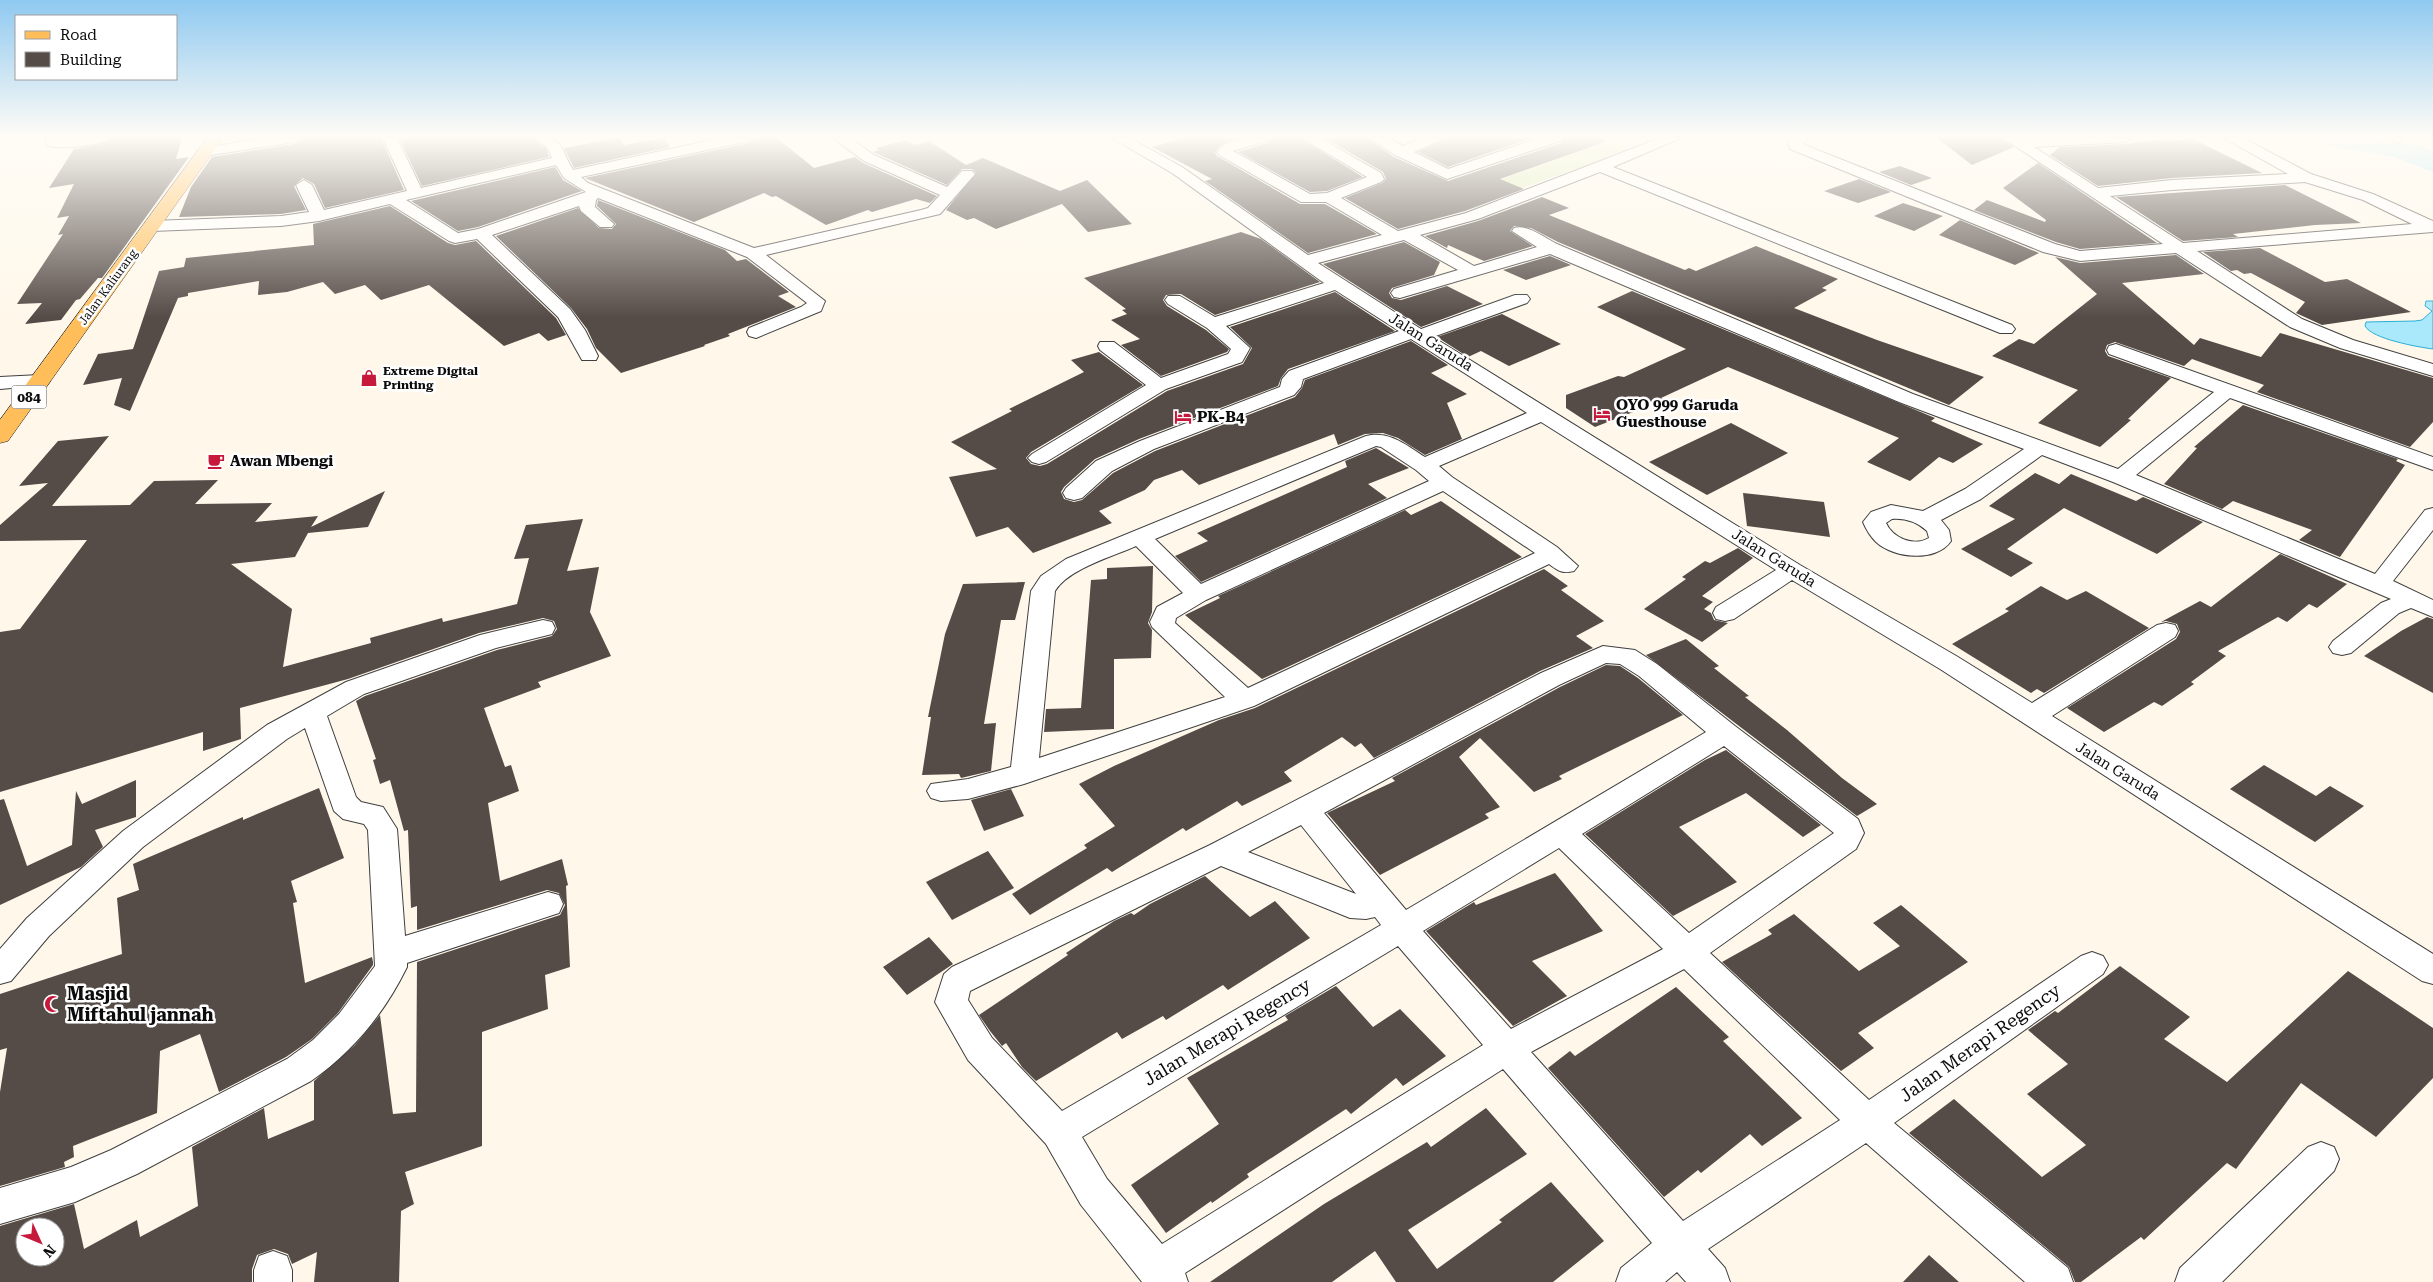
<svg xmlns="http://www.w3.org/2000/svg" width="2433" height="1282" font-family="'Roboto Serif',serif">
  <style>
    .green { fill: #d9ecb1 }
    .water { fill: #aae9fb; stroke: #2baed8 }
    .lines { fill: none; stroke-linecap: round; stroke-linejoin: round }
    .river { fill: #aae9fb; fill-rule: evenodd }
    .building { fill: #554b47; fill-rule: evenodd }
    .street-casing { stroke: #3f3f3f; stroke-width: 2 }
    .primary-casing { stroke: #1d1d1d; stroke-width: 1 }
    .street { fill: #fff; fill-rule: evenodd }
    .primary { fill: #ffbe5a; fill-rule: evenodd }
    .labels { text-anchor: middle; stroke-width: 5; stroke-linejoin: round; paint-order: stroke }
    .far-street-label { font-size: 12px; fill: #0c0c0c; stroke: #fff }
    .far-poi-label { font-size: 12px; font-weight: bold; fill: #0c0c0c; stroke: #fff; text-anchor: start }
    .shield { fill: #fff; stroke: #555; stroke-width: 1 }
    .shield-label { font-size: 14px; font-weight: bold; fill: #0c0c0c }
    .street-label { font-size: 15px; fill: #0c0c0c; stroke: #fff }
    .poi-label { font-size: 15px; font-weight: bold; fill: #0c0c0c; stroke: #fff; text-anchor: start }
    .near-poi-label { font-size: 18px; font-weight: bold; fill: #0c0c0c; stroke: #fff; text-anchor: start }
    .near-street-label { font-size: 18px; fill: #0c0c0c; stroke: #fff }
  </style>
  <rect width="100%" height="100%" fill="#fff8ea"/>
  <!-- green -->
  <path class="green" d="M1619,138L1662,139L1487,200L1467,191Z"/>
  <!-- water -->
  <path class="water" d="M2426,301H2433V349C2418,347 2372,339 2365,326L2366,322L2415,321L2422,320L2432,311L2425,306Z"/>
  <g class="lines">
    <!-- river -->
    <path class="river" d="M2317,138C2359,138 2394,134 2433,151V172L2395,157L2321,144Z"/>
  </g>
  <!-- building -->
  <path class="building" d="M111,138H182L176,159L189,157L102,278H98L80,299L76,300L61,320L25,324L42,303L17,304L63,234L58,235L69,216L57,218L74,184L49,188L74,149L98,145Z
    M305,138H381L404,190L325,208L314,184L303,178L294,186L306,210L281,214L179,217L191,187L212,157L294,144Z
    M399,138H532L546,148L549,157L422,186Z
    M617,138H620L624,145L664,138L670,147L574,168L564,148Z
    M758,138H777L814,168L855,157L863,163L937,196L930,203L916,199L872,212L868,210L826,225L776,196L772,197L764,193L694,222L585,178L744,144Z
    M1183,138H1236L1220,146L1215,152L1217,156L1300,204H1325L1377,234L1308,253L1205,181L1212,179L1152,147Z
    M1270,138H1300L1363,177L1327,191L1310,192L1238,152L1267,143Z
    M1325,138H1367L1394,157L1448,181L1561,143L1564,138H1604L1605,142L1500,179L1524,189L1465,211L1398,229L1345,198L1382,183L1386,179L1383,172Z
    M1447,138H1532L1448,167L1418,152Z
    M1937,138H2001L2014,147L1972,165Z
    M2164,139L2168,141L2193,139L2262,173L2172,178L2098,186L2050,155L2060,147L2125,144Z
    M906,140L914,145L929,141L966,165L983,158L1060,191L1087,180L1132,224L1088,232L1062,204L996,229L974,218L967,220L946,210L976,173L972,169H962L947,185L873,152L879,150L876,148Z
    M2038,163L2157,243L2080,249L2056,242L1974,210L1987,200L2045,222L2046,220L2003,188Z
    M1900,166L1932,178L1911,185L1879,172Z
    M555,167L563,180L582,191L478,227L458,231L411,201Z
    M1859,179L1891,192L1858,203L1824,191Z
    M2285,185L2361,223L2315,225L2233,234L2238,237L2183,241L2116,197Z
    M1542,197L1569,208L1549,215L1685,270L1689,268L1696,271L1756,246L1838,279L1822,288L1827,290L1794,308L1877,340L1984,377L1949,405L1558,242L1531,228L1514,226L1510,231L1533,246L1484,261L1448,245L1447,248L1425,236L1478,221Z
    M598,200L725,250L737,261L746,259L789,292L778,296L796,307L728,334L730,336L704,345L705,346L621,373L596,348L587,329L571,308L496,236L578,208L599,228L612,229L616,224L597,206Z
    M1903,203L1943,216L1914,231L1874,216Z
    M390,206L448,243L455,245L476,241L556,318L566,335L548,341L539,333L504,346L429,285L381,300L365,285L335,294L323,282L287,292L258,295L259,281L188,293V296L178,298L130,411L114,405L122,378L83,385L98,354L133,349L159,271L184,267L186,258L314,245L313,224Z
    M1960,220L2039,253L2015,265L1939,235Z
    M1241,232L1261,239L1320,282L1215,315L1181,294L1166,295L1163,300L1167,306L1206,330L1229,349L1227,352L1161,376L1121,345L1140,339L1111,320L1127,314L1122,310L1126,309L1084,278Z
    M1404,242L1440,262L1434,275L1392,288L1389,293L1392,298L1401,300L1447,286L1483,304L1421,327L1323,264Z
    M2260,248L2325,282L2347,279L2411,312L2322,325L2296,313L2305,302L2251,273L2244,274L2237,270L2231,271L2203,252Z
    M2176,255L2204,274L2122,283L2194,345L2200,338L2261,357L2280,333L2433,378V422L2410,447L2257,392L2264,385L2192,359L2184,366L2115,342L2107,345L2105,351L2108,356L2171,378L2128,419L2131,420L2100,447L2038,423L2078,390L1992,356L2019,339L2034,344L2097,294L2055,257L2080,263Z
    M1550,256L1571,265L1526,280L1503,270Z
    M1632,291L1935,418L1931,421L1983,444L1953,463L1939,457L1910,481L1867,462L1899,438L1728,367L1661,398L1664,400L1595,427L1566,408V395L1618,376L1624,377L1686,349L1597,307Z
    M1335,292L1395,331L1288,369L1281,378L1278,386L1139,439L1095,459L1064,487L1061,492L1064,499L1074,502L1082,500L1113,473L1155,451L1295,397L1302,388L1305,380L1411,341L1448,365L1431,373L1467,394L1447,403L1462,439L1425,455L1398,438L1383,433L1365,434L1338,445L1334,434L1199,485L1182,470L1154,480L1145,490L1099,511L1112,523L1033,553L1008,527L976,537L949,477L997,469L951,442L1012,411L1009,409L1084,372L1071,360L1099,352L1143,385L1031,452L1026,458L1031,464L1040,466L1047,464L1167,391L1243,364L1252,348L1230,327Z
    M1502,314L1561,344L1509,366L1481,351L1468,357L1437,337Z
    M2243,405L2398,459L2396,461L2405,465L2340,557L2299,540L2312,530L2233,501L2222,509L2164,484L2197,448L2194,447Z
    M1731,423L1788,453L1707,495L1649,462Z
    M109,436L52,506L130,505L154,481L218,480L195,504L272,503L255,522L318,516L311,527L385,491L368,527L308,533L295,557L231,564L292,609L283,667L371,643L370,638L442,618L443,622L517,604L529,558L514,559L526,525L583,519L567,571L599,567L590,612L611,656L538,682L541,687L484,708L505,767L511,765L519,791L488,803L500,881L562,859L568,885L566,886L570,967L545,975L548,1009L482,1032V1146L405,1172L414,1204L401,1211L399,1282H314L317,1252L292,1264L288,1254L274,1249L257,1255L252,1269V1282H0V1226L74,1204L84,1249L137,1220L140,1237L198,1206L192,1147L264,1108L268,1139L314,1120V1081L355,1045L380,1015L393,1114L416,1112L417,962L560,915L565,905L559,893L547,890L417,930V906L411,908L408,830L404,831L390,780L380,784L373,760L376,759L356,701L365,696L497,650L552,636L557,629L554,621L543,618L479,633L348,679L240,708L241,739L203,751V732L0,792V632L20,629L87,540L0,541V525L48,483L19,486L58,441ZM25,1227H55V1257H25Z
    M1376,448L1409,468L1368,484L1387,498L1201,582L1175,556L1208,541L1197,533L1347,467L1345,461Z
    M2035,473L2059,484L2071,474L2136,501L2143,497L2203,522L2157,554L2064,508L2007,549L2033,563L2011,577L1961,549L2015,519L1989,506Z
    M1743,493L1824,502L1830,537L1747,526Z
    M1441,501L1522,557L1262,679L1185,615L1220,598L1218,596L1405,510L1411,515Z
    M1738,548L1753,558L1702,596L1713,602L1704,609L1711,613L1714,620L1728,623L1702,642L1644,609L1686,579L1682,577L1705,561L1710,563Z
    M2280,554L2347,584L2317,608L2309,604L2287,622L2278,617L2218,651L2226,656L2191,682L2194,684L2162,706L2154,702L2104,732L2067,708L2176,639L2180,632L2177,624L2166,621L2161,622L2200,601L2211,607Z
    M1153,566L1152,612L1148,623L1152,630L1151,658L1114,659V729L1044,732L1046,709L1081,708L1091,580L1107,579V568Z
    M1544,569L1568,586L1561,590L1604,621L1576,636L1593,648L1540,671L1374,758L1361,743L1355,747L1342,737L1284,772L1292,781L1242,806L1237,801L1186,831L1183,828L1112,872L1107,868L1030,915L1012,894L1087,848L1084,845L1115,826L1079,784L1114,766L1219,720L1255,708Z
    M1025,582L1015,620H1001L984,724L996,723L991,771L961,778L959,774L922,775L931,717H928L945,634L963,584Z
    M2041,586L2067,600L2086,591L2149,628L2044,693L2037,689L2031,693L1952,644L2009,611L2005,609Z
    M2427,617L2433,619V693L2364,656L2401,631Z
    M1686,639L1719,666L1714,668L1749,696L1745,697L1787,730L1842,778L1877,804L1857,816L1646,655Z
    M1606,665L1620,666L1638,678L1683,715L1559,776L1562,779L1534,792L1480,738L1459,757L1500,807L1485,814L1489,818L1380,875L1327,813L1395,781L1392,778L1560,687Z
    M1726,750L1821,825L1803,837L1746,793L1679,827L1737,882L1673,916L1585,834L1705,760Z
    M2264,765L2316,796L2330,786L2364,806L2315,842L2230,789Z
    M136,780V817L95,830L103,847L81,867L0,905V800L4,799L27,866L72,845L76,791L82,804Z
    M319,788L344,858L291,881L297,902L293,903L305,983L372,957L373,962V965L338,1013L312,1039L286,1057L219,1092L200,1034L160,1051L157,1113L73,1146L74,1157L64,1162L65,1167L0,1186V1092L7,1048L0,1050V994L122,954L117,898L139,890L133,864L243,817V820Z
    M1011,789L1024,816L984,831L971,800Z
    M988,851L1014,888L952,920L926,882Z
    M1555,873L1603,931L1532,961L1567,996L1513,1026L1426,931L1474,902L1476,905Z
    M1205,876L1250,917L1275,901L1310,938L1228,990L1223,985L1166,1020L1163,1016L1122,1039L1117,1032L1036,1081L1022,1067L1006,1043L1002,1046L990,1031L979,1015L1068,955L1066,953L1114,921L1131,913L1134,915L1150,904Z
    M1901,905L1968,962L1858,1033L1874,1048L1841,1071L1722,962L1772,934L1768,930L1794,914L1859,971L1900,946L1873,923Z
    M929,937L953,964L907,995L883,967Z
    M2120,966L2190,1017L2164,1039L2227,1082L2348,971L2433,1028V1078L2376,1137L2301,1083L2236,1169L2227,1163L2144,1240L2141,1237L2081,1282H2075L2069,1267L1909,1133L1954,1099L2042,1177L2086,1145L2027,1094L2068,1064L2028,1030L2055,1011L2058,1013Z
    M1336,986L1373,1027L1400,1009L1446,1056L1403,1086L1396,1078L1351,1114L1346,1109L1247,1174L1249,1177L1212,1203L1211,1201L1166,1233L1131,1185L1219,1124L1187,1078L1288,1020L1285,1016Z
    M1676,987L1729,1037L1723,1041L1802,1118L1762,1146L1750,1134L1701,1173L1698,1170L1664,1197L1548,1068L1570,1051L1575,1056Z
    M1486,1108L1527,1154L1408,1230L1437,1269L1502,1222L1499,1220L1551,1182L1604,1241L1553,1282H1396L1375,1251L1332,1282H1210L1324,1204L1427,1142L1431,1147Z
    M1929,1255L1959,1282H1903Z"/>
  <g class="lines">
    <!-- street casing -->
    <g class="street-casing">
      <path id="street" d="M45,138H109C102,146 56,150 47,145Z
        M264,138H301L294,142L205,156L198,152L205,148Z
        M383,138H397L421,188L552,158L547,147L534,138C566,138 558,145 573,170L721,138H751L744,142L581,177L588,183L754,248L921,210L928,208L940,195L864,161L833,138H850L874,155L947,187L962,171H972L975,174L940,214L766,255L825,301L821,311L756,338L749,336L747,332L749,328L801,307L807,303L747,257L598,198L596,200L595,207L614,224L612,227H600L581,211L579,206L492,235L570,309L585,330L598,356L596,360H582L558,317L477,239L455,243L449,241L390,204L319,221L281,226L152,231L146,229L144,226L146,223L152,221L281,216L309,212L296,185L304,180L312,185L324,210L407,191ZM556,165L564,178L586,192L478,229L458,233L406,200Z
        M1112,138H1130L1182,167L1308,255L1382,235L1326,202H1301L1219,155L1217,152C1227,137 1251,138 1268,138L1266,141L1233,151L1310,194L1327,193L1367,177L1302,138H1320L1381,173L1384,179L1381,182L1341,198L1398,231L1466,213L1660,138H1681L1613,167L2012,325L2015,329L2012,333H2000L1600,172L1478,219L1420,235L1474,266L1537,247L1512,231L1514,228C1528,224 1545,238 1557,244L1913,394L2118,469L2214,392L2109,354L2107,350L2109,346L2116,344L2433,457V470L2230,398L2136,475L2375,574L2425,510L2433,508V530L2393,581L2433,600V617L2411,608L2399,613L2351,653L2342,655L2333,653L2329,647L2333,641L2381,603L2391,599L2113,482L2042,455L1981,499L1941,520L1949,530L1951,541C1936,563 1893,558 1876,542C1870,536 1866,529 1863,522L1871,512L1891,505L1923,511L1965,489L2024,449L1899,402L1550,254L1400,298L1394,297L1391,293L1394,289L1458,270L1404,240L1318,263L1421,329L1515,295H1527L1530,299L1527,303L1433,337L1800,565L1958,657L2032,703L2157,625L2166,623L2175,625L2178,631L2175,637L2052,716L2433,954V984L2422,981L1940,669L1792,580L1734,619L1725,621L1716,619L1713,613L1716,607L1776,570L1541,422L1439,466L1452,477L1557,547L1578,566L1574,571C1563,574 1558,571 1549,564L1254,706L1024,784L968,799L941,801L931,798L927,791L931,784L968,779L1011,767L1031,591L1041,576L1066,559L1366,436C1389,430 1406,445 1425,457L1527,413L1411,339L1303,379L1301,387L1294,395L1154,449L1112,471L1082,498L1074,500L1066,498L1063,493L1066,488L1096,461L1140,441L1280,387L1282,379L1289,371L1399,331L1335,290L1226,326L1250,348L1242,362L1166,389L1046,462L1039,464L1032,462L1028,458L1032,454L1146,385L1100,350L1098,346L1100,342H1114L1161,378L1228,354L1231,349L1207,328L1168,304L1165,300L1168,296H1180L1215,317L1324,283L1172,173ZM1376,446L1381,447L1416,470L1429,481L1201,584L1155,539ZM1443,491L1535,553L1248,688L1175,623L1176,618L1206,600ZM1892,519C1905,518 1917,522 1927,531L1929,538C1913,547 1893,538 1886,523ZM1136,546L1183,593L1157,607L1150,622L1152,627L1225,697L1039,758L1055,591C1068,569 1114,556 1136,546Z
        M1369,138H1388L1403,146L1423,138H1445L1414,152L1448,169L1539,138H1562L1560,141L1447,179L1395,155Z
        M1791,138H1810L1802,144L2055,244L2080,251L2163,244L2003,138H2132L2125,142L2034,147L2098,188L2172,180L2288,174L2224,138H2243L2311,174L2373,194L2433,221V232L2197,251L2302,319L2353,340L2433,364V376L2340,348L2290,327L2176,253L2080,261L2043,252L1790,149L1788,142ZM2305,182L2363,200L2412,224L2183,243L2110,196L2172,190Z
        M2389,138H2404V139L2397,143Z
        M40,375L47,377L50,381L47,385L0,389V377Z
        M543,620L552,622L555,628L552,634L496,648L364,694L327,716L356,797L361,802L383,807L397,829L405,936L548,892L559,895L563,904L559,913L407,963V967C385,1012 353,1052 311,1081L137,1174L75,1202L0,1224V1188L71,1167L111,1150L287,1059L313,1040L339,1014L375,966L368,830L364,824L343,819L334,811L305,728L287,739L143,847L49,936L11,981L0,984V949L27,918L123,831L267,725L346,682L480,635Z
        M1603,646L1635,650L1657,664L1735,726L1858,819L1864,833L1856,849L1710,953L1869,1100L2081,956L2092,952L2103,956L2108,965L2103,974L1894,1123L2068,1268L2073,1282H2025L1866,1143L1708,1249L1725,1268L1730,1282H1686L1677,1272L1665,1282H1616L1621,1268L1652,1243L1503,1069L1185,1273L1188,1282H1142L1081,1205L1046,1144L968,1060L935,1002L944,974L952,967L1210,845L1541,673ZM1606,663L1620,664L1639,676L1706,732L1406,910L1324,813L1559,685ZM1724,746L1834,833L1689,933L1582,834ZM1301,825L1356,894L1248,852ZM1559,848L1663,949L1511,1029L1423,931ZM1221,866L1350,918L1366,919L1375,917L1381,925L1062,1111L992,1038L968,1000L970,991ZM1398,946L1483,1045L1162,1244L1107,1179L1082,1137ZM1684,969L1840,1120L1683,1221L1531,1052Z
        M2321,1142L2334,1147L2339,1159L2334,1171L2222,1282H2175L2180,1268L2308,1147Z
        M273,1251L287,1256L292,1270V1282H254V1270L259,1256Z"/>
    </g>
    <!-- primary casing -->
    <g class="primary-casing">
      <path id="primary" d="M207,138H223L8,441L0,443V420Z"/>
    </g>
    <!-- street -->
    <use href="#street" class="street"/>
    <!-- primary -->
    <use href="#primary" class="primary"/>
  </g>
  <!-- sky -->
  <linearGradient id="sky" x2="0" y2="1"><stop stop-color="#8fc9f0"/><stop offset="0.43" stop-color="#fffcf6"/><stop offset="1" stop-color="#fffcf6" stop-opacity="0"/></linearGradient>
  <rect width="2433" height="318" fill="url(#sky)"/>
  <!-- icons -->
  <defs>
    <g id="shop-bare" transform="scale(1.35)"><path d="M-5-2.5h2.3a2.7 3.5 0 0 1 5.4 0H5L5.5 6h-11ZM-1.5-2.5h3a1.5 2.3 0 0 0-3 0Z" fill="#c6193c" stroke="#fff" stroke-width="2.5" paint-order="stroke"/></g>
    <g id="hotel-bare" transform="scale(1.35)"><path d="M-6-4.5h1.5V1H6V5H4.5V3h-9V5H-6ZM-4 0a1.8 1.8 0 1 1 3.6 0ZM.5 0V-2.5h3Q6-2.5 6 0Z" fill="#c6193c" stroke="#fff" stroke-width="2.5" paint-order="stroke"/></g>
    <g id="cafe-bare" transform="scale(1.35)"><path d="M-5.5-4.5H6V0H3Q3 3.5 0 3.5H-2.5Q-5.5 3.5-5.5 0ZM3-3.2v2h1.7v-2ZM-6 4.5H4V6H-6Z" fill="#c6193c" stroke="#fff" stroke-width="2.5" paint-order="stroke"/></g>
    <g id="mosque-bare" transform="scale(1.35)"><path d="M3.5-4.9A6 6 0 1 0 3.5 4.9A5 5 0 1 1 3.5-4.9Z" fill="#c6193c" stroke="#fff" stroke-width="2.5" paint-order="stroke"/></g>
  </defs>
  <g fill-rule="evenodd">
    <use href="#shop-bare" x="369" y="378"/>
    <use href="#hotel-bare" x="1602" y="414"/>
    <use href="#hotel-bare" x="1183" y="417"/>
    <use href="#cafe-bare" x="216" y="461"/>
    <use href="#mosque-bare" x="53" y="1004"/>
  </g>
  <g class="labels">
    <!-- far-street labels -->
    <g class="far-street-label">
      <text transform="translate(108 287) rotate(-54)" y="4">Jalan Kaliurang</text>
    </g>
    <!-- far-poi labels -->
    <g class="far-poi-label">
      <text x="383" y="375">Extreme Digital<tspan x="383" dy="14">Printing</tspan></text>
    </g>
    <!-- shield labels -->
    <rect class="shield" x="11.5" y="385.5" width="35" height="23" rx="4"/>
    <g class="shield-label">
      <text x="29" y="402">084</text>
    </g>
    <!-- street labels -->
    <g class="street-label">
      <text transform="translate(1431 342) rotate(32)" y="5">Jalan Garuda</text>
      <text transform="translate(1774 558) rotate(32)" y="5">Jalan Garuda</text>
      <text transform="translate(2118 771) rotate(32)" y="5">Jalan Garuda</text>
    </g>
    <!-- poi labels -->
    <g class="poi-label">
      <text x="1616" y="410">OYO 999 Garuda<tspan x="1616" dy="17">Guesthouse</tspan></text>
      <text x="1197" y="422">PK-B4</text>
      <text x="230" y="466">Awan Mbengi</text>
    </g>
    <!-- near-poi labels -->
    <g class="near-poi-label">
      <text x="67" y="1000">Masjid<tspan x="67" dy="21">Miftahul jannah</tspan></text>
    </g>
    <!-- near-street labels -->
    <g class="near-street-label">
      <text transform="translate(1227 1032) rotate(-31)" y="6">Jalan Merapi Regency</text>
      <text transform="translate(1980 1043) rotate(-35)" y="6">Jalan Merapi Regency</text>
    </g>
  </g>
  <!-- legend -->
  <rect x="15" y="15" width="162" height="65" fill="#ffffff" stroke="#9e9e9e"/>
  <rect x="25" y="31" width="25" height="8" fill="#ffbe5a" stroke="#9e9e9e"/>
  <text x="60" y="40" font-size="15" fill="#0c0c0c">Road</text>
  <rect x="25" y="52" width="25" height="15" fill="#554b47" stroke="#9e9e9e"/>
  <text x="60" y="65" font-size="15" fill="#0c0c0c">Building</text>
  <!-- north arrow -->
  <g transform="translate(40 1242) rotate(134)"><circle r="24" fill="#ffffff" stroke="#9e9e9e"/>
  <path d="M0-4L9 19L0 12L-9 19Z" fill="#c6193c"/>
  <text y="-8" font-size="14" font-weight="bold" text-anchor="middle" fill="#0c0c0c">N</text>
  </g>
</svg>
